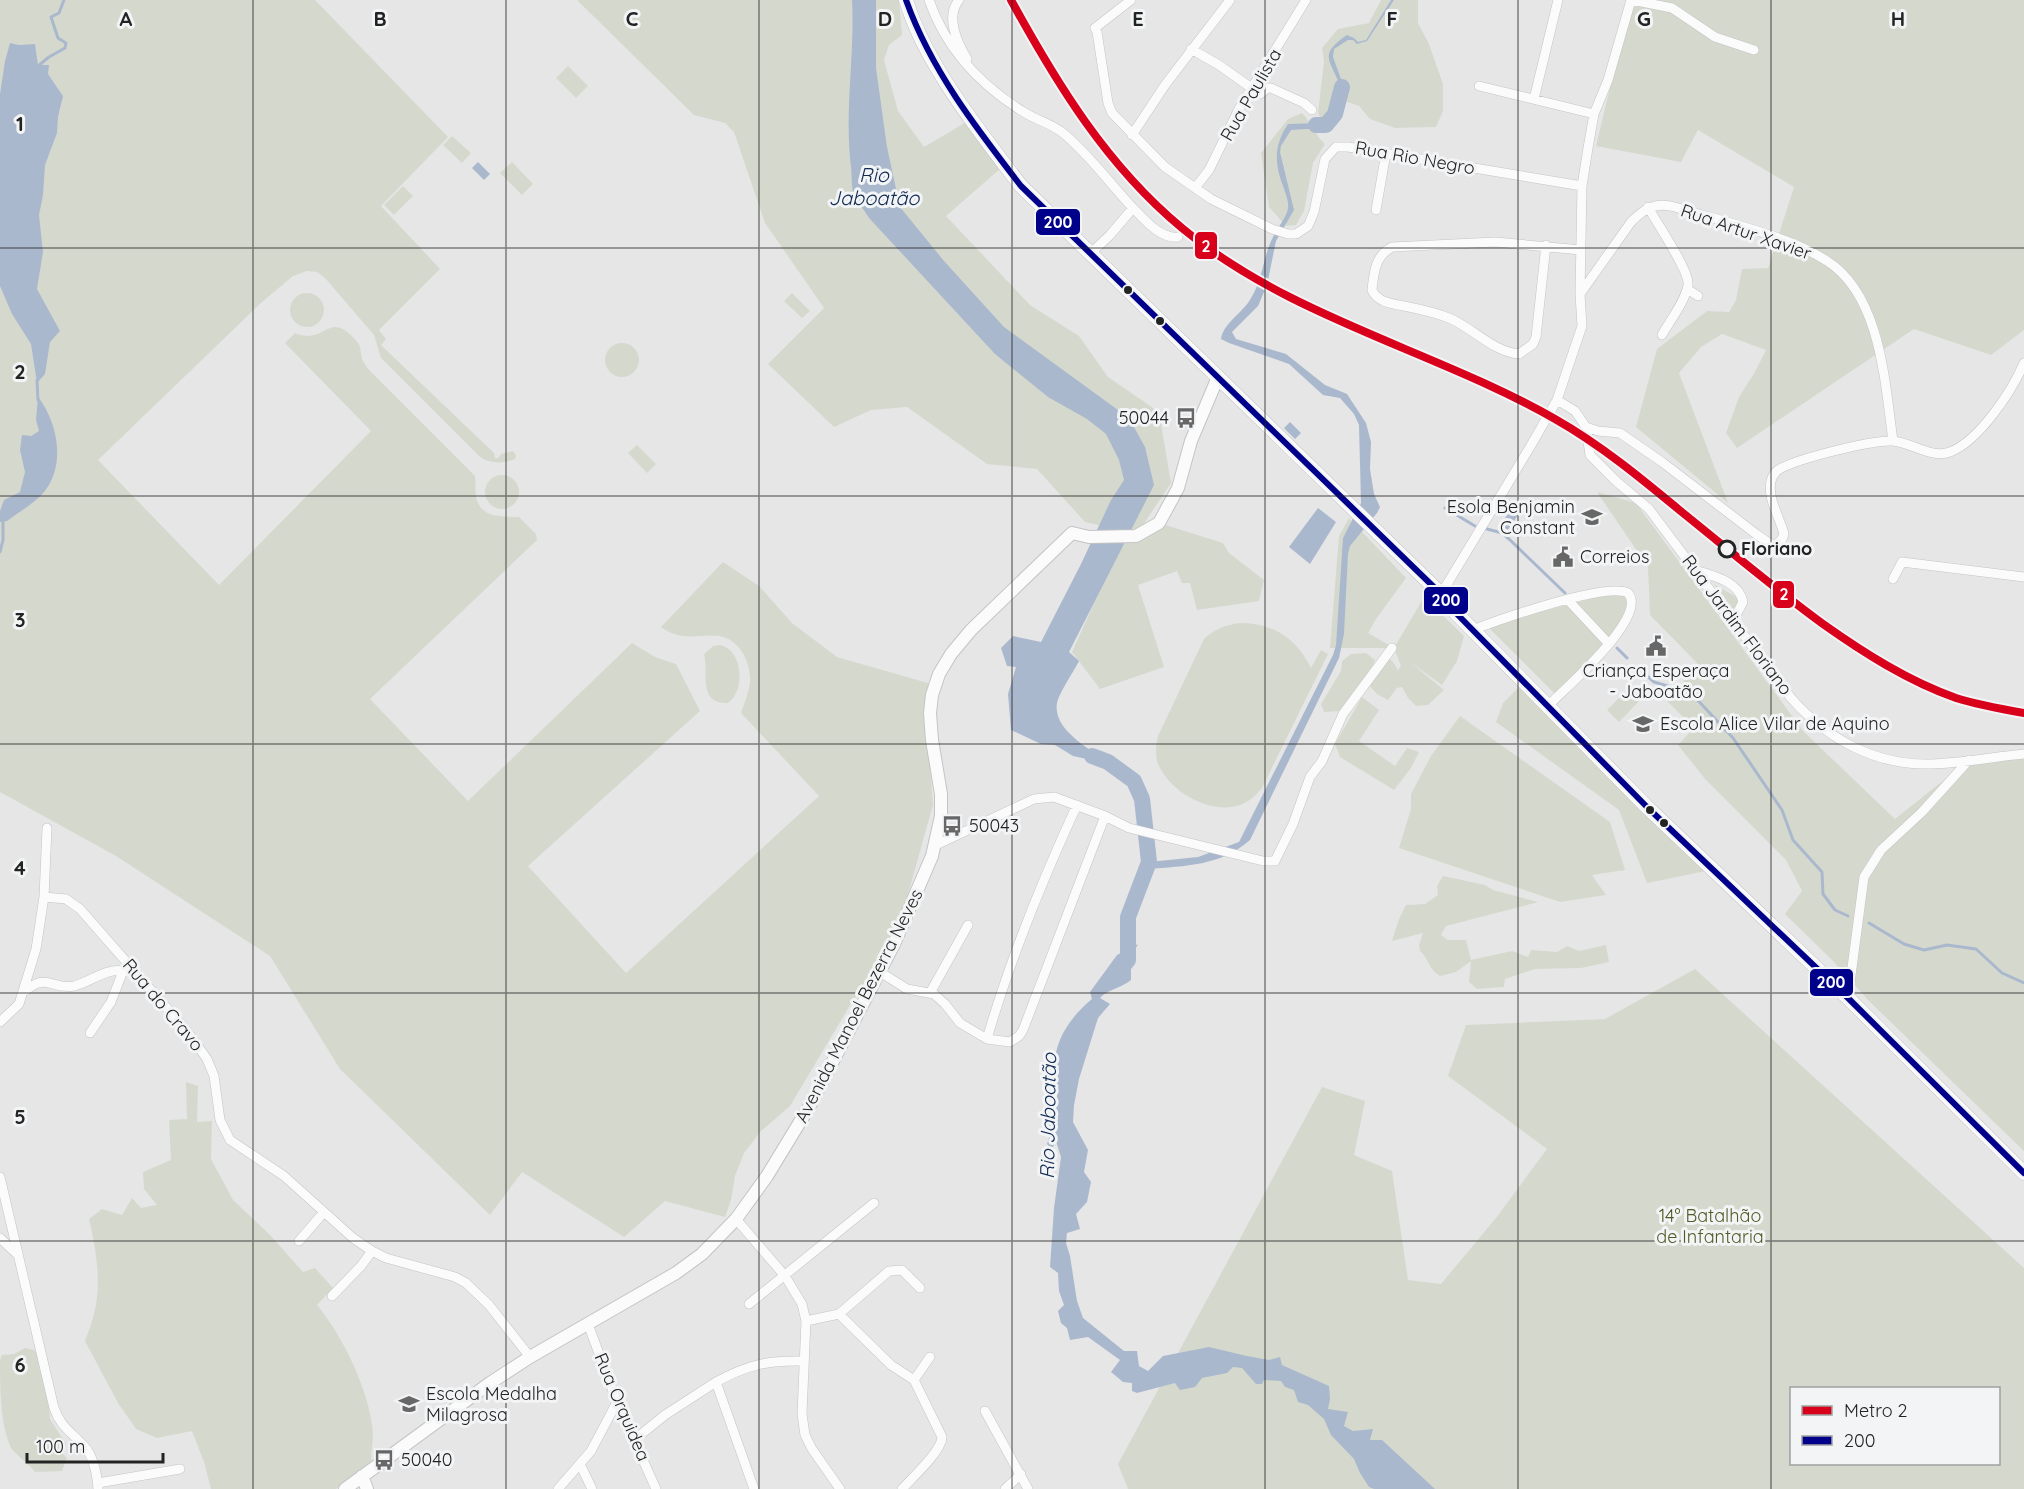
<svg xmlns="http://www.w3.org/2000/svg" width="2024" height="1489" font-family="Quicksand,sans-serif">
  <style>
    .green { fill: #d5d9cd; fill-rule: evenodd }
    .water { fill: #aab8ce }
    .lines { fill: none; stroke-linecap: round; stroke-linejoin: round }
    .stream { stroke: #aab8ce; stroke-width: 3 }
    .river { stroke: #aab8ce; stroke-width: 16 }
    .street-casing { stroke: #c4c4c5; stroke-width: 10 }
    .secondary-casing { stroke: #c4c4c5; stroke-width: 14 }
    .primary-casing { stroke: #c4c4c5; stroke-width: 15 }
    .street { stroke: #fbfbfb; stroke-width: 9 }
    .secondary { stroke: #fbfbfb; stroke-width: 12 }
    .primary { stroke: #fbfbfb; stroke-width: 14 }
    .bus-1-casing { stroke: #f2f4f5; stroke-width: 10 }
    .bus-1 { stroke: #00008b; stroke-width: 6 }
    .metro-1-casing { stroke: #f2f4f5; stroke-width: 12 }
    .metro-1 { stroke: #d9001c; stroke-width: 8 }
    .grid { fill: none; stroke: #222323; stroke-width: 1.5; stroke-opacity: 0.55 }
    .bus-dot { fill: #222323; stroke: #f2f4f5; stroke-width: 2 }
    .stop-dot { fill: #f2f4f5; stroke: #222323; stroke-width: 3 }
    .labels { text-anchor: middle; stroke-width: 6; stroke-linejoin: round; paint-order: stroke }
    .street-label { font-size: 18px; fill: #222323; stroke: #f2f4f5 }
    .poi-label { font-size: 18px; fill: #222323; stroke: #f2f4f5; text-anchor: start }
    .stop-label { font-size: 18px; font-weight: bold; fill: #222323; stroke: #f2f4f5; text-anchor: start }
    .park-label { font-size: 18px; fill: #4e5d27; stroke: #f2f4f5 }
    .water-label { font-size: 20px; font-style: italic; fill: #122a53; stroke: #f2f4f5 }
    .grid-label { font-size: 20px; text-anchor: middle; font-weight: bold; fill: #222323; stroke: #f2f4f5; stroke-width: 6; stroke-linejoin: round; paint-order: stroke }
    .line-badge { stroke: #f2f4f5; stroke-width: 2 }
    .badge-label { font-size: 16px; text-anchor: middle; font-weight: bold; fill: #fff }
  </style>
  <rect width="100%" height="100%" fill="#e6e6e7"/>
  <!-- green -->
  <path class="green" d="M0,0H315L448,137L381,206L440,269L379,330L386,339L381,345L494,453L495,458H498L501,454L513,451L516,455L515,459C504,464 489,464 479,456L381,358L374,335L325,278L317,272L307,271L293,276L262,302L98,460L219,585L371,431L285,343L295,333C326,347 328,306 358,343C362,349 360,355 363,361C365,365 369,370 372,373L475,476C476,483 475,490 476,496C480,519 501,516 519,517L536,534L537,540L370,699L468,801L632,643L655,657L676,664L700,711L528,866L626,973L819,796L741,713C744,704 749,692 750,682C751,663 740,639 719,636C697,634 681,642 661,627L723,562L759,586L792,623L837,657L928,683V738L933,805L894,944L852,1002L790,1106L761,1131L744,1153L735,1176L731,1200L725,1217L665,1201L624,1237L522,1172L490,1215L340,1069L270,956L116,856L0,792Z
    M577,0H899L902,35L889,45L884,60L898,111L924,147L968,121L1001,168L946,216L1030,305L1079,336L1108,377L1159,412L1171,483L1137,534L1085,522L1037,469L987,464L907,407L871,410L834,427L768,364L824,308L765,223L734,132L725,123L694,115Z
    M1381,0H1418V23L1429,44L1443,84V111L1436,127L1395,128L1370,119L1359,106L1345,101L1328,133L1318,113L1324,61L1322,48L1338,29L1369,23Z
    M1631,0H2024V330L1991,355L1914,329L1737,448L1726,433L1739,397L1755,372L1766,350L1722,334L1701,347L1679,373L1728,503L1636,427L1657,349L1707,311L1729,312L1736,300L1742,269L1768,268L1794,187L1698,130L1681,162L1596,146Z
    M568,66L588,86L576,98L556,78Z
    M1302,113C1311,122 1315,135 1325,144L1313,163L1304,211L1296,225L1286,226L1269,207L1261,153L1288,119Z
    M452,136L471,153L462,163L443,145Z
    M512,162L533,184L522,195L500,173Z
    M403,186L413,196L394,215L384,205Z
    M290 310a17 17 0 1 1 34 0a17 17 0 1 1-34 0Z
    M792,293L810,311L802,318L784,301Z
    M605 360a17 17 0 1 1 34 0a17 17 0 1 1-34 0Z
    M637,445L656,464L647,473L628,453Z
    M485 492a17 17 0 1 1 34 0a17 17 0 1 1-34 0Z
    M1597,492L1636,503L1803,731L1895,819L1969,760L2024,754V1151L1869,1001L1833,961L1785,914L1802,891L1786,860L1706,780L1678,745L1694,728L1667,701L1698,664L1650,615L1648,567Z
    M1349,518L1406,578L1376,619L1368,633L1394,648L1424,597L1464,636L1457,661L1442,685L1410,662L1444,690L1428,705L1416,706L1408,698L1402,687L1397,688L1388,700L1377,694L1369,685L1370,669L1365,680L1341,711L1324,712L1321,704L1341,671L1342,661L1351,654L1366,653L1375,660L1373,665L1381,656C1390,656 1394,663 1398,670L1401,666L1394,648H1330L1339,536Z
    M1159,523L1223,543L1229,553L1264,580L1259,601L1197,610L1190,583H1182L1177,571L1138,585L1164,667L1100,689L1072,652L1117,552L1129,537Z
    M1714,584L1738,598L1739,603L1735,608H1732Z
    M1620,591L1632,598L1610,644L1558,697L1487,626Z
    M1240,623C1273,623 1296,638 1311,668L1321,650L1328,654L1262,788C1256,795 1249,802 1240,805C1210,815 1170,792 1158,764C1155,755 1156,745 1158,736L1204,639C1215,629 1225,625 1240,623Z
    M720,645C743,650 746,690 728,703C697,704 709,673 704,654L713,646Z
    M1632,685L1644,696L1619,722L1607,710Z
    M1519,687L1645,815L1706,871L1647,883L1619,810L1496,722L1503,703Z
    M1362,697L1379,710L1359,741L1395,766L1407,748L1419,752L1411,768L1394,790L1340,757L1335,744Z
    M1460,716L1610,822L1625,870L1592,875L1606,895L1560,902L1399,848L1411,809V794L1431,756Z
    M1443,876L1485,885L1493,890L1538,902L1446,926L1441,935L1448,940H1466L1471,960L1512,951L1528,957L1531,950L1557,952L1567,946L1579,951L1606,945L1609,962L1581,968L1535,969L1505,979L1504,987L1477,989L1469,982L1471,961L1456,972L1440,976C1427,967 1430,960 1420,951L1419,945L1423,933L1392,941L1399,919L1406,905L1425,904L1438,895L1437,886Z
    M1695,969L2024,1268V1489H1128L1118,1464L1322,1087L1365,1101L1354,1155L1392,1171L1408,1280L1441,1284L1496,1218L1547,1149L1448,1076L1466,1025L1605,1019ZM1792,1388H1998V1464H1792Z
    M186,1082L198,1086L197,1122L212,1121L211,1159L233,1200L270,1235L303,1272L315,1268L333,1288L317,1305C343,1336 370,1392 373,1433C373,1442 371,1452 371,1461L336,1489H211L204,1462L192,1431L157,1438L136,1429L118,1403L85,1341C88,1332 92,1323 94,1314C102,1283 96,1249 89,1219L102,1209L122,1215L132,1198L141,1208L157,1205L144,1189L143,1172L171,1160L169,1120L187,1119Z
    M25,1348L34,1350L40,1358L49,1400L50,1419L66,1444L62,1453L67,1458L62,1471L35,1472C28,1463 16,1455 11,1448C0,1423 0,1388 0,1360L2,1355L14,1354Z"/>
  <!-- water -->
  <path class="water" d="M852,0H876V68L887,147L900,207L944,261L1004,327L1129,418L1145,447L1154,485L1069,652L1079,661C1074,671 1059,693 1057,703C1052,731 1094,752 1114,765L1073,756L1055,745L1041,744L1011,730L1008,694L1016,667L1007,666L1001,648L1013,636L1041,642L1081,564L1111,500L1124,480L1119,460L1106,434L1087,419L1048,397L995,354L869,218C865,211 858,203 854,195C851,187 852,175 851,167C844,111 855,56 852,0Z
    M1391,0H1394L1367,41L1357,44L1353,40H1348L1334,49L1333,57L1345,90L1328,125L1324,128L1291,130L1281,146L1280,152L1294,210L1276,241L1267,285L1258,306L1232,332L1236,339L1286,354L1325,385L1347,394L1366,423L1371,442L1370,469L1374,494L1380,507L1377,513L1350,546L1348,554L1344,634L1339,658L1250,840C1221,866 1185,866 1148,869L1149,862L1198,857L1239,842L1333,655L1336,645L1343,538L1361,503L1359,425L1354,414L1340,398L1323,395L1289,364L1229,343L1221,339C1223,323 1244,312 1251,298C1263,279 1263,256 1273,237C1277,228 1287,217 1288,208C1289,201 1285,192 1283,186C1274,163 1274,145 1288,124L1320,123L1330,111L1341,89C1332,60 1316,56 1347,35L1354,38L1358,42L1366,40Z
    M10,43L19,45L35,44L38,65H49L48,74L63,96L58,117L57,133L45,165L43,195L39,215L43,252L37,289L60,331L50,342L45,374L37,383L31,344L12,314L0,286V94L5,61Z
    M478,162L490,174L484,180L472,168Z
    M38,397C58,422 66,466 44,492C35,503 19,512 7,521L0,522V511L4,500L20,492L25,472L20,450L22,435L31,436L39,431L36,420Z
    M1290,422L1301,433L1295,439L1284,428Z
    M1318,508L1336,522L1310,564L1289,547Z
    M1511,510L1518,515L1508,530L1500,525Z
    M1138,944L1131,957V980C1120,989 1108,989 1100,998L1110,1004L1098,1018L1079,1079L1074,1105L1073,1122L1088,1150L1084,1172L1091,1182L1087,1202L1076,1214L1080,1229L1067,1233L1066,1243L1070,1256L1077,1301L1083,1318L1124,1351H1137L1139,1366L1148,1371L1163,1356L1209,1347L1247,1356L1269,1360L1280,1357L1282,1365L1329,1386L1330,1399L1328,1409L1348,1412L1344,1426L1353,1431L1373,1429L1370,1440H1382L1435,1489H1374L1369,1487L1360,1473L1354,1459L1331,1435L1324,1419L1308,1405L1298,1402L1294,1390L1285,1387L1281,1381L1264,1380L1262,1384H1256L1242,1368L1233,1367L1227,1373L1202,1378L1195,1387L1180,1390L1175,1383L1137,1393L1132,1391V1383L1123,1382L1111,1372L1120,1360L1088,1337L1070,1340L1067,1328L1061,1323L1058,1311L1064,1305L1059,1291L1058,1273L1050,1267L1054,1208L1061,1157L1056,1141L1052,1149L1047,1144L1051,1132L1046,1125C1061,1104 1057,1095 1055,1072C1052,1043 1070,1017 1092,999L1090,992L1117,955Z"/>
  <g class="lines">
    <!-- stream -->
    <path class="stream" d="M38,66L49,57L65,48L66,43L58,38L51,17L59,13L64,0
      M37,380L38,400
      M1445,508L1475,526
      M1487,529L1502,533L1509,539L1565,593
      M0,552L3,540V518
      M1617,648L1627,658
      M1638,668L1654,682L1691,693L1733,738L1782,810L1793,840L1822,872L1823,894L1835,910L1848,916
      M1869,923L1904,944L1924,950L1947,945L1976,949L2002,973L2024,983"/>
    <!-- river -->
    <path class="river" d="M1316,125H1326L1335,114L1342,87
      M1092,756L1108,762L1134,781L1142,799L1149,862L1128,917V960L1120,970"/>
    <!-- street casing -->
    <g class="street-casing">
      <path id="street" d="M929,0C946,49 979,84 1022,111C1035,120 1051,123 1063,133C1089,154 1110,184 1133,208
        M959,0C945,17 957,42 967,59
        M1131,0L1095,28L1097,32L1108,103L1112,113L1165,167L1211,199L1272,229L1288,234H1296L1308,226L1314,212L1325,159L1336,147H1348L1582,186
        M1632,0L1672,8L1715,37L1754,50
        M1191,49L1219,65L1260,94L1268,88H1271L1304,103L1312,110
        M1479,86L1594,114
        M1534,99L1558,0
        M1132,135L1165,85L1230,0
        M1195,188L1209,170L1240,107L1306,0
        M1648,207C1656,222 1690,271 1688,285C1685,302 1670,320 1662,335
        M1376,210L1386,153
        M1546,245L1536,337L1533,344L1519,354C1493,352 1473,328 1449,318C1434,312 1419,309 1404,306C1392,304 1377,302 1372,290C1374,272 1375,256 1392,247L1495,242L1581,250
        M1091,253L1110,235L1133,208C1144,219 1160,239 1178,237
        M1687,289L1698,296
        M1580,294L1631,222C1645,208 1655,202 1675,207C1720,221 1787,235 1827,261C1881,295 1885,384 1893,441
        M1557,400L1575,411L1586,427L1598,431L1620,433L1662,462L1756,534L1772,545H1776L1782,539L1784,534C1780,518 1767,498 1771,481C1772,477 1774,473 1778,470C1795,459 1872,440 1892,441C1911,442 1931,459 1950,452C1979,441 2012,391 2024,363
        M1586,427L1590,455L1617,482L1649,509L1791,698C1827,739 1876,766 1932,764C1963,763 1993,757 2024,754
        M1695,570C1713,576 1739,581 1743,602L1733,621
        M1893,579L1902,562L2024,577
        M1441,594L1530,447L1557,400L1582,326L1580,294L1582,186L1588,148L1594,114L1608,80L1631,0
        M1568,600L1609,644
        M1473,630C1498,620 1606,582 1628,593C1649,617 1565,688 1548,706
        M1077,805C1042,881 1010,959 987,1039L1010,1042L1019,1036L1023,1030L1105,816
        M936,845L1034,799L1054,797L1105,816L1129,828L1263,861H1275L1293,824L1310,777L1322,761L1343,714L1392,648
        M44,897L66,899L80,909L187,1031L207,1059L214,1076L220,1120L230,1140L284,1176L353,1238L372,1251L386,1258L455,1277L466,1283L489,1305L530,1357
        M880,972L907,989L934,994L945,1004L960,1023L987,1039
        M25,991C48,972 51,990 74,986C91,982 105,968 123,971
        M930,993L968,925
        M1848,998L1864,877L1881,850L1922,812L1969,760
        M0,1022L19,1004L36,949L44,897L47,828
        M90,1033L111,1002L123,971H128
        M0,1177L54,1408C60,1426 71,1432 83,1445C94,1456 97,1474 98,1489
        M736,1219L785,1276L802,1304L806,1321L802,1414L805,1435L812,1449L840,1489
        M0,1238L18,1255
        M299,1241L324,1212
        M332,1296L361,1266L372,1251
        M749,1304L874,1203
        M839,1314L891,1365L914,1380L942,1437C942,1451 912,1478 902,1489
        M806,1321L839,1314L889,1271L902,1270L920,1288
        M588,1324L617,1402L656,1489
        M914,1380L930,1357
        M985,1411L1028,1489
        M634,1440L665,1415L716,1382
        M580,1464L592,1489
        M98,1483L180,1469
        M558,1489L591,1451L617,1402
        M754,1489L716,1382C747,1365 768,1360 803,1361
        M1005,1489L1021,1474"/>
    </g>
    <!-- secondary casing -->
    <g class="secondary-casing">
      <path id="secondary" d="M362,1476L367,1489
        M345,1489L490,1383L530,1357L676,1273L702,1254L736,1219L767,1176L809,1107L894,944L932,856L941,816V794L932,740L930,713L932,695L939,674L951,654L971,630L1072,533L1089,537L1136,536L1159,523L1178,488L1191,441L1218,377"/>
    </g>
    <!-- primary casing -->
    <g class="primary-casing">
      <path id="primary" d="M906,0C925,64 980,132 1021,186L1441,594L1456,613L1647,807L1848,998L2024,1173"/>
    </g>
    <!-- street -->
    <use href="#street" class="street"/>
    <!-- secondary -->
    <use href="#secondary" class="secondary"/>
    <!-- primary -->
    <use href="#primary" class="primary"/>
    <!-- bus-1 casing -->
    <g class="bus-1-casing">
      <path id="bus-1" d="M906,0C931,70 976,128 1021,186L1441,594L1456,613L1647,807L1848,998L2024,1173"/>
    </g>
    <!-- bus-1 -->
    <use href="#bus-1" class="bus-1"/>
    <!-- metro-1 casing -->
    <g class="metro-1-casing">
      <path id="metro-1" d="M1011,0C1057,84 1107,166 1182,228C1290,318 1434,350 1555,419C1601,445 1642,479 1683,513C1729,550 1775,589 1823,624C1864,653 1908,681 1956,698C1978,705 2001,709 2024,713"/>
    </g>
    <!-- metro-1 -->
    <use href="#metro-1" class="metro-1"/>
  </g>
  <!-- grid -->
  <path class="grid" d="M253,0V1489M506,0V1489M759,0V1489M1012,0V1489M1265,0V1489M1518,0V1489M1771,0V1489M0,248H2024M0,496H2024M0,744H2024M0,993H2024M0,1241H2024"/>
  <!-- icons -->
  <defs>
    <g id="bus-bare" transform="scale(1.62)"><path d="M-5-6H5V4H4V6H2V4H-2V6H-4V4H-5ZM-3.5-4V0h7V-4ZM-3.5 1.2v1.5H-2V1.2ZM2 1.2v1.5H3.5V1.2Z" fill="#676768" stroke="#f2f4f5" stroke-width="2.5" paint-order="stroke"/></g>
    <g id="school-bare" transform="scale(1.62)"><path d="M0-5L7-2L0 1L-7-2ZM-4 1L0 2.5L4 1V4Q0 6-4 4Z" fill="#676768" stroke="#f2f4f5" stroke-width="2.5" paint-order="stroke"/></g>
    <g id="civic-bare" transform="scale(1.62)"><path d="M-.6-6.5H3V-4.5H.6V-3L4-1V1h2V6H-6V1h2V-1L-.6-3ZM-1.2 2.5V6h2.4V2.5Z" fill="#676768" stroke="#f2f4f5" stroke-width="2.5" paint-order="stroke"/></g>
  </defs>
  <g fill-rule="evenodd">
    <use href="#bus-bare" x="1186" y="418"/>
    <use href="#school-bare" x="1592" y="517"/>
    <use href="#civic-bare" x="1563" y="557"/>
    <use href="#civic-bare" x="1656" y="646"/>
    <use href="#school-bare" x="1643" y="724"/>
    <use href="#bus-bare" x="952" y="826"/>
    <use href="#school-bare" x="409" y="1404"/>
    <use href="#bus-bare" x="384" y="1460"/>
  </g>
  <!-- markers -->
  <g class="bus-dot">
    <circle cx="1128" cy="290" r="5"/>
    <circle cx="1160" cy="321" r="5"/>
    <circle cx="1650" cy="810" r="5"/>
    <circle cx="1664" cy="823" r="5"/>
  </g>
  <circle class="stop-dot" cx="1727" cy="549" r="8"/>
  <g class="labels">
    <!-- street labels -->
    <g class="street-label">
      <text transform="translate(1251 95) rotate(-60)" y="6">Rua Paulista</text>
      <text transform="translate(1415 158) rotate(10)" y="6">Rua Rio Negro</text>
      <text transform="translate(1746 232) rotate(19)" y="6">Rua Artur Xavier</text>
      <text transform="translate(1737 625) rotate(53)" y="6">Rua Jardim Floriano</text>
      <text transform="translate(163 1005) rotate(50)" y="6">Rua do Cravo</text>
      <text transform="translate(859 1006) rotate(-63)" y="6">Avenida Manoel Bezerra Neves</text>
      <text transform="translate(622 1407) rotate(67)" y="6">Rua Orquidea</text>
    </g>
    <!-- poi labels -->
    <g class="poi-label">
      <text x="1169" y="424" text-anchor="end">50044</text>
      <text x="1575" y="513" text-anchor="end">Esola Benjamin<tspan x="1575" dy="21">Constant</tspan></text>
      <text x="1580" y="563">Correios</text>
      <text x="1656" y="677" text-anchor="middle">Criança Esperaça<tspan x="1656" dy="21">- Jaboatão</tspan></text>
      <text x="1660" y="730">Escola Alice Vilar de Aquino</text>
      <text x="969" y="832">50043</text>
      <text x="426" y="1400">Escola Medalha<tspan x="426" dy="21">Milagrosa</tspan></text>
      <text x="401" y="1466">50040</text>
    </g>
    <!-- stop labels -->
    <g class="stop-label">
      <text x="1741" y="555">Floriano</text>
    </g>
    <!-- park labels -->
    <g class="park-label">
      <text x="1710" y="1222">14° Batalhão<tspan x="1710" dy="21">de Infantaria</tspan></text>
    </g>
    <!-- water labels -->
    <g class="water-label">
      <text x="874" y="182">Rio<tspan x="874" dy="23">Jaboatão</tspan></text>
      <text transform="translate(1048 1116) rotate(-89)" y="7">Rio Jaboatão</text>
    </g>
  </g>
  <g class="grid-label">
    <text x="126" y="26">A</text>
    <text x="380" y="26">B</text>
    <text x="632" y="26">C</text>
    <text x="885" y="26">D</text>
    <text x="1138" y="26">E</text>
    <text x="1392" y="26">F</text>
    <text x="1644" y="26">G</text>
    <text x="1898" y="26">H</text>
    <text x="20" y="131">1</text>
    <text x="20" y="379">2</text>
    <text x="20" y="627">3</text>
    <text x="20" y="875">4</text>
    <text x="20" y="1124">5</text>
    <text x="20" y="1372">6</text>
  </g>
  <g class="line-badge">
    <rect x="1035" y="208" width="46" height="28" rx="6" fill="#00008b"/>
    <rect x="1194" y="231" width="24" height="29" rx="6" fill="#d9001c"/>
    <rect x="1772" y="580" width="23" height="29" rx="6" fill="#d9001c"/>
    <rect x="1423" y="586" width="46" height="29" rx="6" fill="#00008b"/>
    <rect x="1809" y="968" width="45" height="29" rx="6" fill="#00008b"/>
  </g>
  <g class="badge-label">
    <text x="1058" y="228">200</text>
    <text x="1206" y="252">2</text>
    <text x="1784" y="600">2</text>
    <text x="1446" y="606">200</text>
    <text x="1831" y="988">200</text>
  </g>
  <!-- legend -->
  <rect x="1790" y="1387" width="210" height="78" fill="#f2f4f5" stroke="#9fa0a1" stroke-width="1.5"/>
  <rect x="1802" y="1406" width="30" height="9" fill="#d9001c" stroke="#9fa0a1" stroke-width="1.5"/>
  <text x="1844" y="1417" font-size="18" fill="#222323">Metro 2</text>
  <rect x="1802" y="1436" width="30" height="9" fill="#00008b" stroke="#9fa0a1" stroke-width="1.5"/>
  <text x="1844" y="1447" font-size="18" fill="#222323">200</text>
  <!-- scale -->
  <path d="M27 1453v9h136v-9" fill="none" stroke="#222323" stroke-width="3"/>
  <text x="36" y="1453" font-size="18" fill="#222323" stroke="#f2f4f5" stroke-width="4.5" paint-order="stroke">100 m</text>
</svg>
